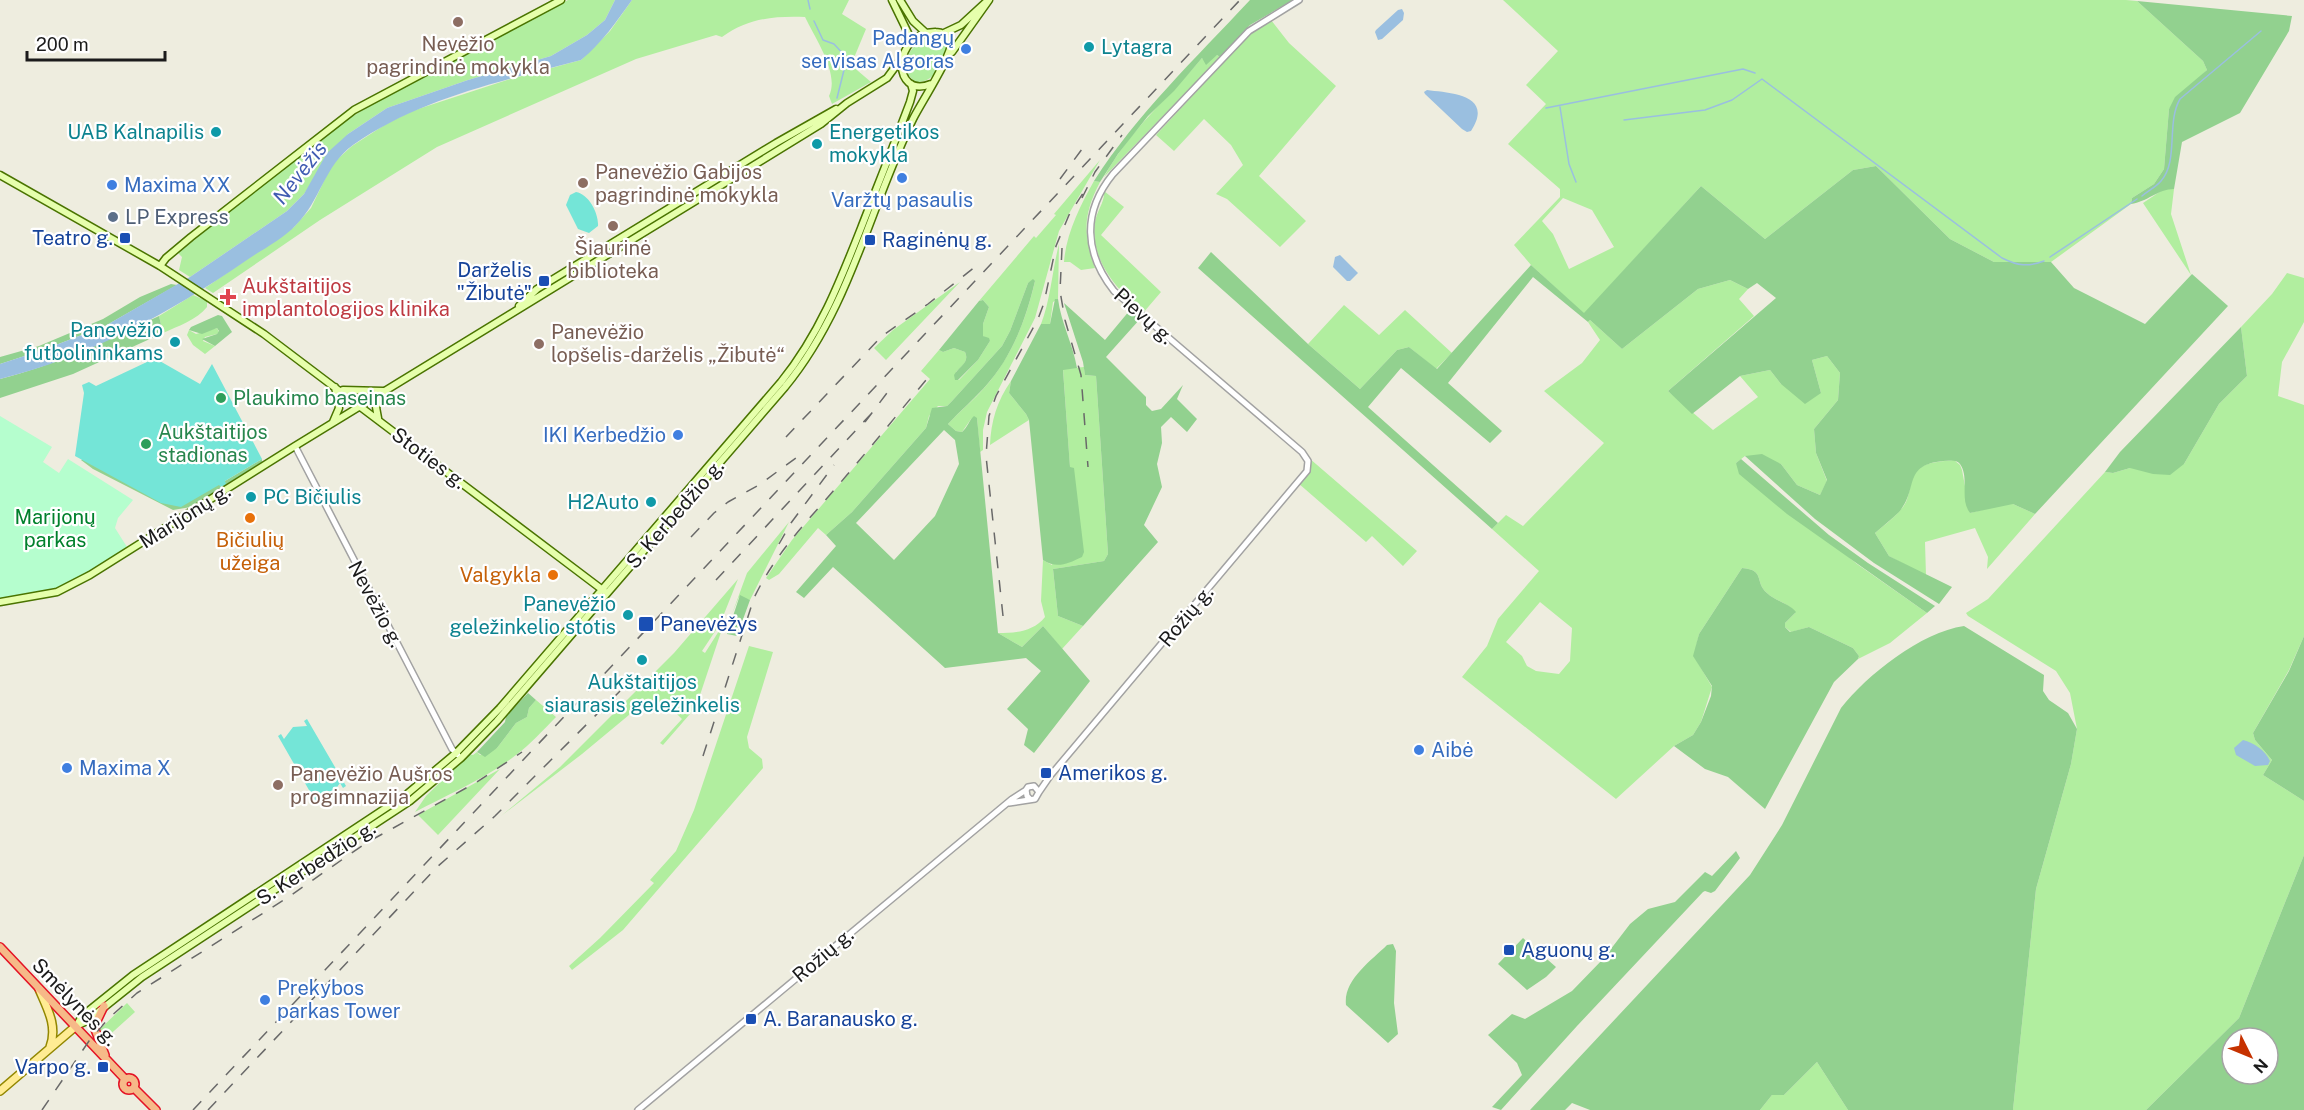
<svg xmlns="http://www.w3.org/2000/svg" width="2304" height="1110" font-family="'Public Sans',sans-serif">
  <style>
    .grass { fill: #b1ee9f; fill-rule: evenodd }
    .forest { fill: #92d18f; fill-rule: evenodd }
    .park { fill: #b5fece }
    .pitch { fill: #74e5d7 }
    .water { fill: #9abfe0 }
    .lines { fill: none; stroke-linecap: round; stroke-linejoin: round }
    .stream { stroke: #9abfe0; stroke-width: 1.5 }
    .tertiary-casing { stroke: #a2a2a2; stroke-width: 8 }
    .secondary-casing { stroke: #4a7400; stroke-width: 9 }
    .primary-casing { stroke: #928700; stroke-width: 10 }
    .trunk-casing { stroke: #e41326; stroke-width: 10 }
    .tertiary { stroke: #fff; stroke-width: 5 }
    .secondary { stroke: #e6ffac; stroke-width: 6 }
    .primary { stroke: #ffec93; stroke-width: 7 }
    .trunk { stroke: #f6b988; stroke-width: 7 }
    .rail { stroke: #696969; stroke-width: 1.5; stroke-dasharray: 12 12; stroke-linecap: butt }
    .education-dot { fill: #8d6e63; stroke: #fff; stroke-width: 2 }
    .culture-dot { fill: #0f9aa8; stroke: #fff; stroke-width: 2 }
    .shop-dot { fill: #3f7fe0; stroke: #fff; stroke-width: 2 }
    .service-dot { fill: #5c6f8a; stroke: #fff; stroke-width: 2 }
    .transit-dot { fill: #1a4fb4; stroke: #fff; stroke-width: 2 }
    .health-dot { fill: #e0444e; stroke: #fff; stroke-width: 2 }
    .leisure-dot { fill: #2e9e5b; stroke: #fff; stroke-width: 2 }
    .food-dot { fill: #e8710a; stroke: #fff; stroke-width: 2 }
    .labels { text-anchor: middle; stroke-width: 4.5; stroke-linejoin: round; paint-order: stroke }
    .shop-label { font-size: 20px; fill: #366cbe; stroke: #fff; text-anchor: start }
    .education-label { font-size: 20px; fill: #785e54; stroke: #fff; text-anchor: start }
    .culture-label { font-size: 20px; fill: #0d838f; stroke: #fff; text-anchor: end }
    .service-label { font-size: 20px; fill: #4e5e75; stroke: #fff; text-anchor: start }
    .transit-label { font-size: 20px; fill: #164399; stroke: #fff; text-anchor: start }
    .health-label { font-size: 20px; fill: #be3a42; stroke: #fff; text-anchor: start }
    .street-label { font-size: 20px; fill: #1b1b1b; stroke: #fff }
    .leisure-label { font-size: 20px; fill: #27864d; stroke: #fff; text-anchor: start }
    .park-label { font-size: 20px; fill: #01802c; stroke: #fff }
    .food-label { font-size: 20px; fill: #c56008; stroke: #fff }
    .water-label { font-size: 21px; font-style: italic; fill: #405cb2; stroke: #fff }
  </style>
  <rect width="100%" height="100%" fill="#eeeddf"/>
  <!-- grass -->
  <path class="grass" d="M568,0H615L605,20L587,35L551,56L468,80L387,108L348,134L304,194L287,211L190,277L179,270L182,257L178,253L334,128L371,105Z
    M632,0H849L842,14L866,29L851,65L871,82L832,104L829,96C840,74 815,38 805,17C774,16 748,18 722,37L716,35L636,59L437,147L320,220L213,293L205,288L294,227L311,208L332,164L352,146L386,124L412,111L507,80L581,60L610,31Z
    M1503,0H2126L2137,1L2203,61L2207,70L2169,109L2164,169L2154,184L2132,198L2131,204L2051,262H1994L1950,239L1876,166L1853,170L1765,239L1701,186L1584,314L1531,265L1514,245L1560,197V189L1508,144L1546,104L1526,85L1558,51ZM1563,198L1592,210L1614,247L1569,269L1553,234L1542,221Z
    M1271,20L1289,43L1336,86L1259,176L1306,221L1280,247L1227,199L1216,194L1243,165L1231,145L1204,119L1174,151L1156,135L1251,33Z
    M932,36L942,37L947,41C951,56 934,84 917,82C892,69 912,41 932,36Z
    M1217,55L1220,57L1104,177C1129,131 1169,97 1202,58L1204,60Z
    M767,152L768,154L543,292L541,290Z
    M1100,160L1059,231L1035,318L987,412L983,430V450L980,452L977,418L971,419L962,432L956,431L948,424C960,411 974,400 985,387C1012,356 1026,320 1035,281L1028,283L1010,331L1002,346L952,401L947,406H938L929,416L926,428L852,512L826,535L818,528L779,574L769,580L766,578L792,540L930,379L921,371L939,350L943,352L954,348L965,352C969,361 963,365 956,372V380H959L978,360L990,341L983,336V324L989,307L983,300L979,301L1034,236L1036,238L1056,215L1054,214Z
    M1094,181L1100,182C1083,215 1083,233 1095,268L1081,270L1070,262H1064C1066,234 1080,206 1094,181Z
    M2164,189H2174L2171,214L2191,275L2143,203Z
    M1104,191L1124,207L1101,235L1161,292L1143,313C1118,290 1089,260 1095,222C1097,210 1105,202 1104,191Z
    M1059,244L1058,299L1053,302L1050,324H1041C1051,298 1052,271 1059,244Z
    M2287,273L2304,278V322L2282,362L2278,396L2304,405V636L2289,670L2253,733L2255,740L2272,760L2263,775L2304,801V855L2239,1018L2146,1110H2013L2036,889L2071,764L2077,729L2070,693L2056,671L1968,616L1966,613L1988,599L2105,472L2113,473L2130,468L2184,464L2219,404L2247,376L2241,327L2272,294Z
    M1730,280L1748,289L1739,299L1754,316L1668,391L1713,430L1758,397L1740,376L1770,370L1781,384L1821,393L1812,360L1827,356L1840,373L1838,400L1814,429L1816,453L1827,481L1820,495L1797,485L1781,464L1745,456L1736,463L1857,564L1927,613L1890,643L1858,659L1859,656L1853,648L1809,627L1791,632L1785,627V623L1795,613C1790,603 1775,601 1767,593C1754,582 1766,570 1742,568L1699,634L1694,656L1712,687L1701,722L1693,735L1674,746L1616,799L1462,677L1487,646L1498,619L1539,571L1492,529L1506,515L1523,526L1604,443L1544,391L1582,363L1600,340L1588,322L1590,320L1622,349L1698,289ZM1540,602L1572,628L1570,661L1559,674L1536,671L1527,666L1522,656L1506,642Z
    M960,282L886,360L874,348L893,330Z
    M193,295L207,301V307C197,320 178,326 163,333L159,316Z
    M1344,305L1379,335L1405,310L1452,353L1436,369L1409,347L1397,350L1360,389L1308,344Z
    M217,328L219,332L217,334L205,337L203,341L215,346L205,354L193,345L187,335L189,330L196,334Z
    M1084,367L1085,375L1096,376L1108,554L1104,561L1053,569L1058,616L1083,626L1062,649L1043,626L1022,647L998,633C1015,633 1033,632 1045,617L1041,601L1043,560L1052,565L1074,468H1070L1063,369Z
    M1011,381L1009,393L1026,414L1029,420L990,445C991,421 997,401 1011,381Z
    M1302,452L1417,551L1403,566L1372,536L1366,542L1298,483L1308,466Z
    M1954,460L1960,465L1962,470L1970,513L2005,504H2013L2035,514L1987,569L1988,557L1975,528L1925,542L1926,576L1889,556L1875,533C1885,524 1899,515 1906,502C1909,495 1910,486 1912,479C1918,461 1939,462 1954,460Z
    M789,522L750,600L739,597L732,614L747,573Z
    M738,579L720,624L702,651L705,653L724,623L696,707L663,745L660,743L682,719L669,706L664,708L641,705L582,754L501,816L560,767L674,653Z
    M749,646L773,652L747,737L749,748L762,759L763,768L623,930L572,970L569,966L600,938L654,883L650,880L676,851L694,810Z
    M536,700L556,717C543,730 531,744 516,755C485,779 449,794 415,812L426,796L469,754L473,755L477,752L480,755L497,748L516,723L527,717L529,708Z
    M500,769L438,835L418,815Z
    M127,1003L135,1012L104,1040L99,1030Z
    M1817,1062L1848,1110H1760L1772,1095H1784Z"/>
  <!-- forest -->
  <path class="forest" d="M1250,0H1293L1250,25L1220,57L1217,55L1206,65L1202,58L1174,91L1148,116L1118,154L1100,182L1094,181C1137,114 1196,58 1250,0Z
    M2137,1L2292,16L2289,31L2240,113L2182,142L2174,189C2158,189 2147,202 2131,204L2132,198L2154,184L2164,169L2169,109L2175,97L2207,70L2203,61Z
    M1876,166L1950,239L1994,262H2051L2074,288L2145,324L2192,274L2228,306L2035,514L2013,504L1970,513C1959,499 1970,478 1960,464C1956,459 1949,461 1943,461C1902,465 1919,489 1899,512C1892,519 1883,526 1875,533L1889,556L1952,587L1939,604L1874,563L1815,519L1745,456L1762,454L1781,464L1797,485L1820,495L1827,480L1816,453L1814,429L1838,400L1840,373L1827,356L1812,360L1821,393L1805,404L1781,384L1770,370L1740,376L1692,414L1668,391L1776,298L1757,283L1748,289L1730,280L1698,289L1622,349L1590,320L1588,322L1533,277L1448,383L1502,431L1490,443L1401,368L1368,407L1498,523L1492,529L1198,268L1211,252L1308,344L1360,389L1397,350L1409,347L1437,369L1531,265L1584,313L1701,186L1765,239L1853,170Z
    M1033,279L1035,281C1026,319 1012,358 984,388C973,400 960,411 948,424L956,431L962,432C968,427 969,420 974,416L977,418L998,633L1022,647L1043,626L1090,681L1034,753L1024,745L1028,729L1007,709L1041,671L1026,658L945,668L833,567L804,598L796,592L836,546L826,535L852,512L926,428L932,408L947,406L952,401L1002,346L1010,331L1028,283ZM944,430L955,440L959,464L935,516L894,560L856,523Z
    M171,284L177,285L105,326L43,350L0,364V357L39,346L103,319L140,297Z
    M1055,299H1058C1061,323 1073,344 1077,368L1063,370L1070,467L1074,468L1084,552L1082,557C1067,564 1057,569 1043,560L1029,420L1026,414L1009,393L1011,381L1041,324H1050Z
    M983,300L989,307L983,324V336L989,338L990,341L978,360L958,380H955L954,375C959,366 970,363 965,352L954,348L943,352L939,350L979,301Z
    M1064,303L1105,340L1130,310L1140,319L1106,357L1146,397V405L1152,411L1161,409L1183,385L1177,399L1197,419L1187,432L1171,417L1161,427L1162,443L1157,464L1162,487L1144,525L1158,542L1083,626L1058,616L1053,569L1104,561L1108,554L1096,376L1085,375L1083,362Z
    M218,315L222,316L232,332L215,346L202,339L217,334L219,331L217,328L202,334L189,330L191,327Z
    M159,316L163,333L73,374L0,398V379C56,365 107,340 159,316Z
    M2241,327L2247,376L2219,404L2184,464L2170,475L2153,474L2130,468L2113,473L2105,472L2120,452Z
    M83,459L225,481L262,459V462L191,507L173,510L93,469L81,460Z
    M1741,459L1829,535L1868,563L1935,606L1927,613L1787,514L1739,474L1736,463Z
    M1742,568C1766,570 1754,582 1767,593C1775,601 1789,603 1796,612L1785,623V627L1790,632L1809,627L1853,648L1859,656L1858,659L1834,682L1765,809L1728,777L1705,769L1674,746L1693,735L1701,722L1711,696L1712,686L1693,656L1699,634Z
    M740,595L750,600L737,636L727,634Z
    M1964,626L2044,675L2043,691L2049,700L2068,713L2077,729L2071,764L2036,889L2013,1110H1848L1817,1062L1784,1095H1772L1760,1110H1590L1572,1103L1565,1110H1530L1750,875L1782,825L1841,708C1867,675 1921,632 1964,626Z
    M2304,636V801L2263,775L2272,760L2255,740L2253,733L2289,671Z
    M528,693L536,700L529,708L527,717L516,723L497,748L485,757L477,752L505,722L506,716Z
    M1736,851L1740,858L1715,891L1711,893L1705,891L1703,892L1577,1026L1501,1110L1492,1107L1522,1075L1517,1063L1488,1035L1512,1014L1525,1019L1572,991L1604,958L1630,924L1648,909L1675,902L1705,872L1712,876Z
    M2304,855V1110H2146L2239,1018ZM2232,1038H2268V1074H2232Z
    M1523,938L1556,967L1546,977L1527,990L1498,964Z
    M1393,944L1396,951L1394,1003L1398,1034L1388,1043L1346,1005C1343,980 1371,961 1387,945Z"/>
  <!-- park -->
  <path class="park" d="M0,416L52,447L43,462L59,473L68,459L133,500L118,518L115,528L127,547L91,571L56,589L0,599Z"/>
  <!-- pitch -->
  <path class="pitch" d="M576,192C589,194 599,214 598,226L589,233L578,229L566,205L570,195Z
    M151,356L200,384L212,364L262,459L225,481L226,484L221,487L219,485L181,507L161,503L75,456L84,393L82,385L89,382L96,386L149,361Z
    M307,719L346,786L343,788L340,783L332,794L318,796L321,802L317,804L278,736L281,734L284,739L293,727L307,726L304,721Z"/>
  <!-- water -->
  <path class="water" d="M615,0H632C616,22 602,43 581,60C503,81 420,98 353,145C324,166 321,200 296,225C282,240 261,250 244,262C170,313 88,357 0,379V364L43,350L105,326L190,277L287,211L304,194L327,153L348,134L387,108L468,80L551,56L587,35L605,20Z
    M1402,9L1404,13L1403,20L1382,39L1378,40L1375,32L1376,30L1398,10Z
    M1427,90C1449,93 1495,94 1471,131L1467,132L1462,129L1425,94L1424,92Z
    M1340,255L1358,273L1350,281H1347L1333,267L1335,257Z
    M2243,740C2254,743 2265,750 2270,761L2268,765L2255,766L2236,755L2234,748Z"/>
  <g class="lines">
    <!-- stream -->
    <path class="stream" d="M808,0L810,9
      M814,21L823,40L834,44L847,58L837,98
      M1560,107L1569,164L1576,182
      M1546,108L1743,69L1755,73
      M1624,120L1705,110L1732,100L1762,79L2002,258C2018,266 2028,267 2044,261
      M2142,196C2148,191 2156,187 2161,181C2179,161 2166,123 2180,99L2261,31
      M2050,257L2137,199"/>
    <!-- tertiary casing -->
    <g class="tertiary-casing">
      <path id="tertiary" d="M295,446L452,749L458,755
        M1039,792L1050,776L1307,471L1308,461L1302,452L1114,291C1084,253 1082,212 1113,174L1249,31L1299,0
        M1009,803L1035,799L1039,792L1034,786L1028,787L1026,790L1027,796L1030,799
        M638,1110L1012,799L1026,790"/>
    </g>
    <!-- secondary casing -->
    <g class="secondary-casing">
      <path id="secondary" d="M892,0L909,35L907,46
        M900,0L913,21L926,33
        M944,33L961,25L986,2
        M952,52L989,0
        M0,175L160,266L264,334L604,591
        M160,266L166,258L191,237L354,110L561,0
        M519,306L537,289L776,143L836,109
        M343,390L383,391
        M378,418L376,407L382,394
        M333,422L339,408L335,387
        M0,602L57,592L90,575L295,446L821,124L847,103L887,78L901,59
        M77,1025L82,1016L133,975L407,794L456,753L500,708L781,382C820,334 841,279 863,223C879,182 895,142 910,102L913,91L911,84
        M76,1026L87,1021L142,977L410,801L461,758L497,721L785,387C850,308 869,209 913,119C921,103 953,54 951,42C947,35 943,32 936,32C892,31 891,100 931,84"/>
    </g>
    <!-- primary casing -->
    <g class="primary-casing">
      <path id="primary" d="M39,989C47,1008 58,1026 50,1047
        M0,1091L76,1026"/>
    </g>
    <!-- trunk casing -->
    <g class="trunk-casing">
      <path id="trunk" d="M0,947L125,1079
        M104,1006L94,1027L105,1055
        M123 1084a6 6 0 1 1 12 0a6 6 0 1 1-12 0Z
        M134,1088L156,1110"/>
    </g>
    <!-- tertiary -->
    <use href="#tertiary" class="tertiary"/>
    <!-- secondary -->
    <use href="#secondary" class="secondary"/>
    <!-- primary -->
    <use href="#primary" class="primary"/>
    <!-- trunk -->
    <use href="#trunk" class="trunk"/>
    <!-- rail -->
    <path class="rail" d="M1060,179L1088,141
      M1082,198L1095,172L1122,135
      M1062,248L1060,291L1065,320L1081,375L1088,467
      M865,422L887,393
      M786,437L882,336L928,304L980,263
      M691,537L714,513L728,502L759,485L800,455
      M779,544L791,523L834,465
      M716,580L871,414
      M1003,616L986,456L989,416L996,396L1038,319L1044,303L1056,246L1069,215L1085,190
      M703,756L754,598C775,554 804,525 835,489C866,453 896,416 926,380
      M42,1110L89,1041L109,1018L137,993L287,898L366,843L477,782L522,752
      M193,1110L1240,0
      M208,1110L437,867L495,816L630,681"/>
  </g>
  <!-- markers -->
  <g class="education-dot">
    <circle cx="458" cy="22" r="6"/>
    <circle cx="583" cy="183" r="6"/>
    <circle cx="613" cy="226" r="6"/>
    <circle cx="539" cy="344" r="6"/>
    <circle cx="278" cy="785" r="6"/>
  </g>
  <g class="culture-dot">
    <circle cx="1089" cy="47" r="6"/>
    <circle cx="216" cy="132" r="6"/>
    <circle cx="817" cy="144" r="6"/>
    <circle cx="175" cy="342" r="6"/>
    <circle cx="251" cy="497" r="6"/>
    <circle cx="651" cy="502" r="6"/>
    <circle cx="628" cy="615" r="6"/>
    <circle cx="642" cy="660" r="6"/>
  </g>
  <g class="shop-dot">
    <circle cx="966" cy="49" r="6"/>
    <circle cx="902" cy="178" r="6"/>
    <circle cx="112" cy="185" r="6"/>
    <circle cx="678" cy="435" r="6"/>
    <circle cx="1419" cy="750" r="6"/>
    <circle cx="67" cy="768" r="6"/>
    <circle cx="265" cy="1000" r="6"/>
  </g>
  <circle class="service-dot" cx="113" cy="217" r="6"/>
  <g class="transit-dot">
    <rect x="119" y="232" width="12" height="12" rx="3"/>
    <rect x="864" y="234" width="12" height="12" rx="3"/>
    <rect x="538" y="275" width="12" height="12" rx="3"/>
    <rect x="638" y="616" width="16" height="16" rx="3"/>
    <rect x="1040" y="767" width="12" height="12" rx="3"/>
    <rect x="1503" y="944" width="12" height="12" rx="3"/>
    <rect x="745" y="1013" width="12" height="12" rx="3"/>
    <rect x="97" y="1061" width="12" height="12" rx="3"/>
  </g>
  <path class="health-dot" d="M225 288h6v6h6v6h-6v6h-6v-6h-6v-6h6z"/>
  <g class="leisure-dot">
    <circle cx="221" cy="398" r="6"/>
    <circle cx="146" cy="444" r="6"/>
  </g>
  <g class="food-dot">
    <circle cx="250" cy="518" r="6"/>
    <circle cx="553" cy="575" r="6"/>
  </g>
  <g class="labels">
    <!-- shop labels -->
    <g class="shop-label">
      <text x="954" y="45" text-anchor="end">Padangų<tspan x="954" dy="23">servisas Algoras</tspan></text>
      <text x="124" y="192">Maxima XX</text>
      <text x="902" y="207" text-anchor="middle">Varžtų pasaulis</text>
      <text x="666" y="442" text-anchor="end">IKI Kerbedžio</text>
      <text x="1431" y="757">Aibė</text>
      <text x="79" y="775">Maxima X</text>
      <text x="277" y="995">Prekybos<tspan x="277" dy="23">parkas Tower</tspan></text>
    </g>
    <!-- education labels -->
    <g class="education-label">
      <text x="458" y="51" text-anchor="middle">Nevėžio<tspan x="458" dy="23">pagrindinė mokykla</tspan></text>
      <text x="595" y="179">Panevėžio Gabijos<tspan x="595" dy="23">pagrindinė mokykla</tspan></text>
      <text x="613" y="255" text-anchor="middle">Šiaurinė<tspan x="613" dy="23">biblioteka</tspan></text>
      <text x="551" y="339">Panevėžio<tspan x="551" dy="23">lopšelis-darželis „Žibutė“</tspan></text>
      <text x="290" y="781">Panevėžio Aušros<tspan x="290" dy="23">progimnazija</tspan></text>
    </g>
    <!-- culture labels -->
    <g class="culture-label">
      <text x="1101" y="54" text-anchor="start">Lytagra</text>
      <text x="204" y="139">UAB Kalnapilis</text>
      <text x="829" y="139" text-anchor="start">Energetikos<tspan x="829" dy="23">mokykla</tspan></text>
      <text x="163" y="337">Panevėžio<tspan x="163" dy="23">futbolininkams</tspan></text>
      <text x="263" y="504" text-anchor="start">PC Bičiulis</text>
      <text x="639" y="509">H2Auto</text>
      <text x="616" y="611">Panevėžio<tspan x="616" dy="23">geležinkelio stotis</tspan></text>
      <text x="642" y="689" text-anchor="middle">Aukštaitijos<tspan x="642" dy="23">siaurasis geležinkelis</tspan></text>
    </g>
    <!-- service labels -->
    <g class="service-label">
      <text x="125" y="224">LP Express</text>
    </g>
    <!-- transit labels -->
    <g class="transit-label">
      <text x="113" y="245" text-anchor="end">Teatro g.</text>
      <text x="882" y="247">Raginėnų g.</text>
      <text x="532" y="277" text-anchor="end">Darželis<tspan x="532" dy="23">"Žibutė"</tspan></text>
      <text x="660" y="631">Panevėžys</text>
      <text x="1058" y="780">Amerikos g.</text>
      <text x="1521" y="957">Aguonų g.</text>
      <text x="763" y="1026">A. Baranausko g.</text>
      <text x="91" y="1074" text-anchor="end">Varpo g.</text>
    </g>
    <!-- health labels -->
    <g class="health-label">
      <text x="242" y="293">Aukštaitijos<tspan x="242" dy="23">implantologijos klinika</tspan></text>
    </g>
    <!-- street labels -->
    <g class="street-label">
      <text transform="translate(1144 316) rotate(42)" y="7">Pievų g.</text>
      <text transform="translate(429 458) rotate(37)" y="7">Stoties g.</text>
      <text transform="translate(675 514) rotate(-49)" y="7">S. Kerbedžio g.</text>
      <text transform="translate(185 516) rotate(-32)" y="7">Marijonų g.</text>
      <text transform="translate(376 604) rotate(62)" y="7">Nevėžio g.</text>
      <text transform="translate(1186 616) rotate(-50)" y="7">Rožių g.</text>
      <text transform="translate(316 863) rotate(-33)" y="7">S. Kerbedžio g.</text>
      <text transform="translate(823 955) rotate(-40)" y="7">Rožių g.</text>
      <text transform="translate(75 1002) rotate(46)" y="7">Smėlynės g.</text>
    </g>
    <!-- leisure labels -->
    <g class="leisure-label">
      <text x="233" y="405">Plaukimo baseinas</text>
      <text x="158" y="439">Aukštaitijos<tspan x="158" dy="23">stadionas</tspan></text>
    </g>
    <!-- park labels -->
    <g class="park-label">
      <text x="55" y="524">Marijonų<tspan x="55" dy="23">parkas</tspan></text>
    </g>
    <!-- food labels -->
    <g class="food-label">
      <text x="250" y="547">Bičiulių<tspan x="250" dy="23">užeiga</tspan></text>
      <text x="541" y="582" text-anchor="end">Valgykla</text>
    </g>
    <!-- water labels -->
    <g class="water-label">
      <text transform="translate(300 173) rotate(-52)" y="7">Nevėžis</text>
    </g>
  </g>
  <!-- north arrow -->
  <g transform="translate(2250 1056) rotate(133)"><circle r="28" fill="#ffffff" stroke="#a4a4a4" stroke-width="1.5"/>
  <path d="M0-4.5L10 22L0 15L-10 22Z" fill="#c63200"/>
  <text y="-9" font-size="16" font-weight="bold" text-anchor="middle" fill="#1b1b1b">N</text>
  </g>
  <!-- scale -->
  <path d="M27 51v9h138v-9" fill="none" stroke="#1b1b1b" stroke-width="3"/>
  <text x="36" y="51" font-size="18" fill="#1b1b1b" stroke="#ffffff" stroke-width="4.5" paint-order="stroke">200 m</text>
</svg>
